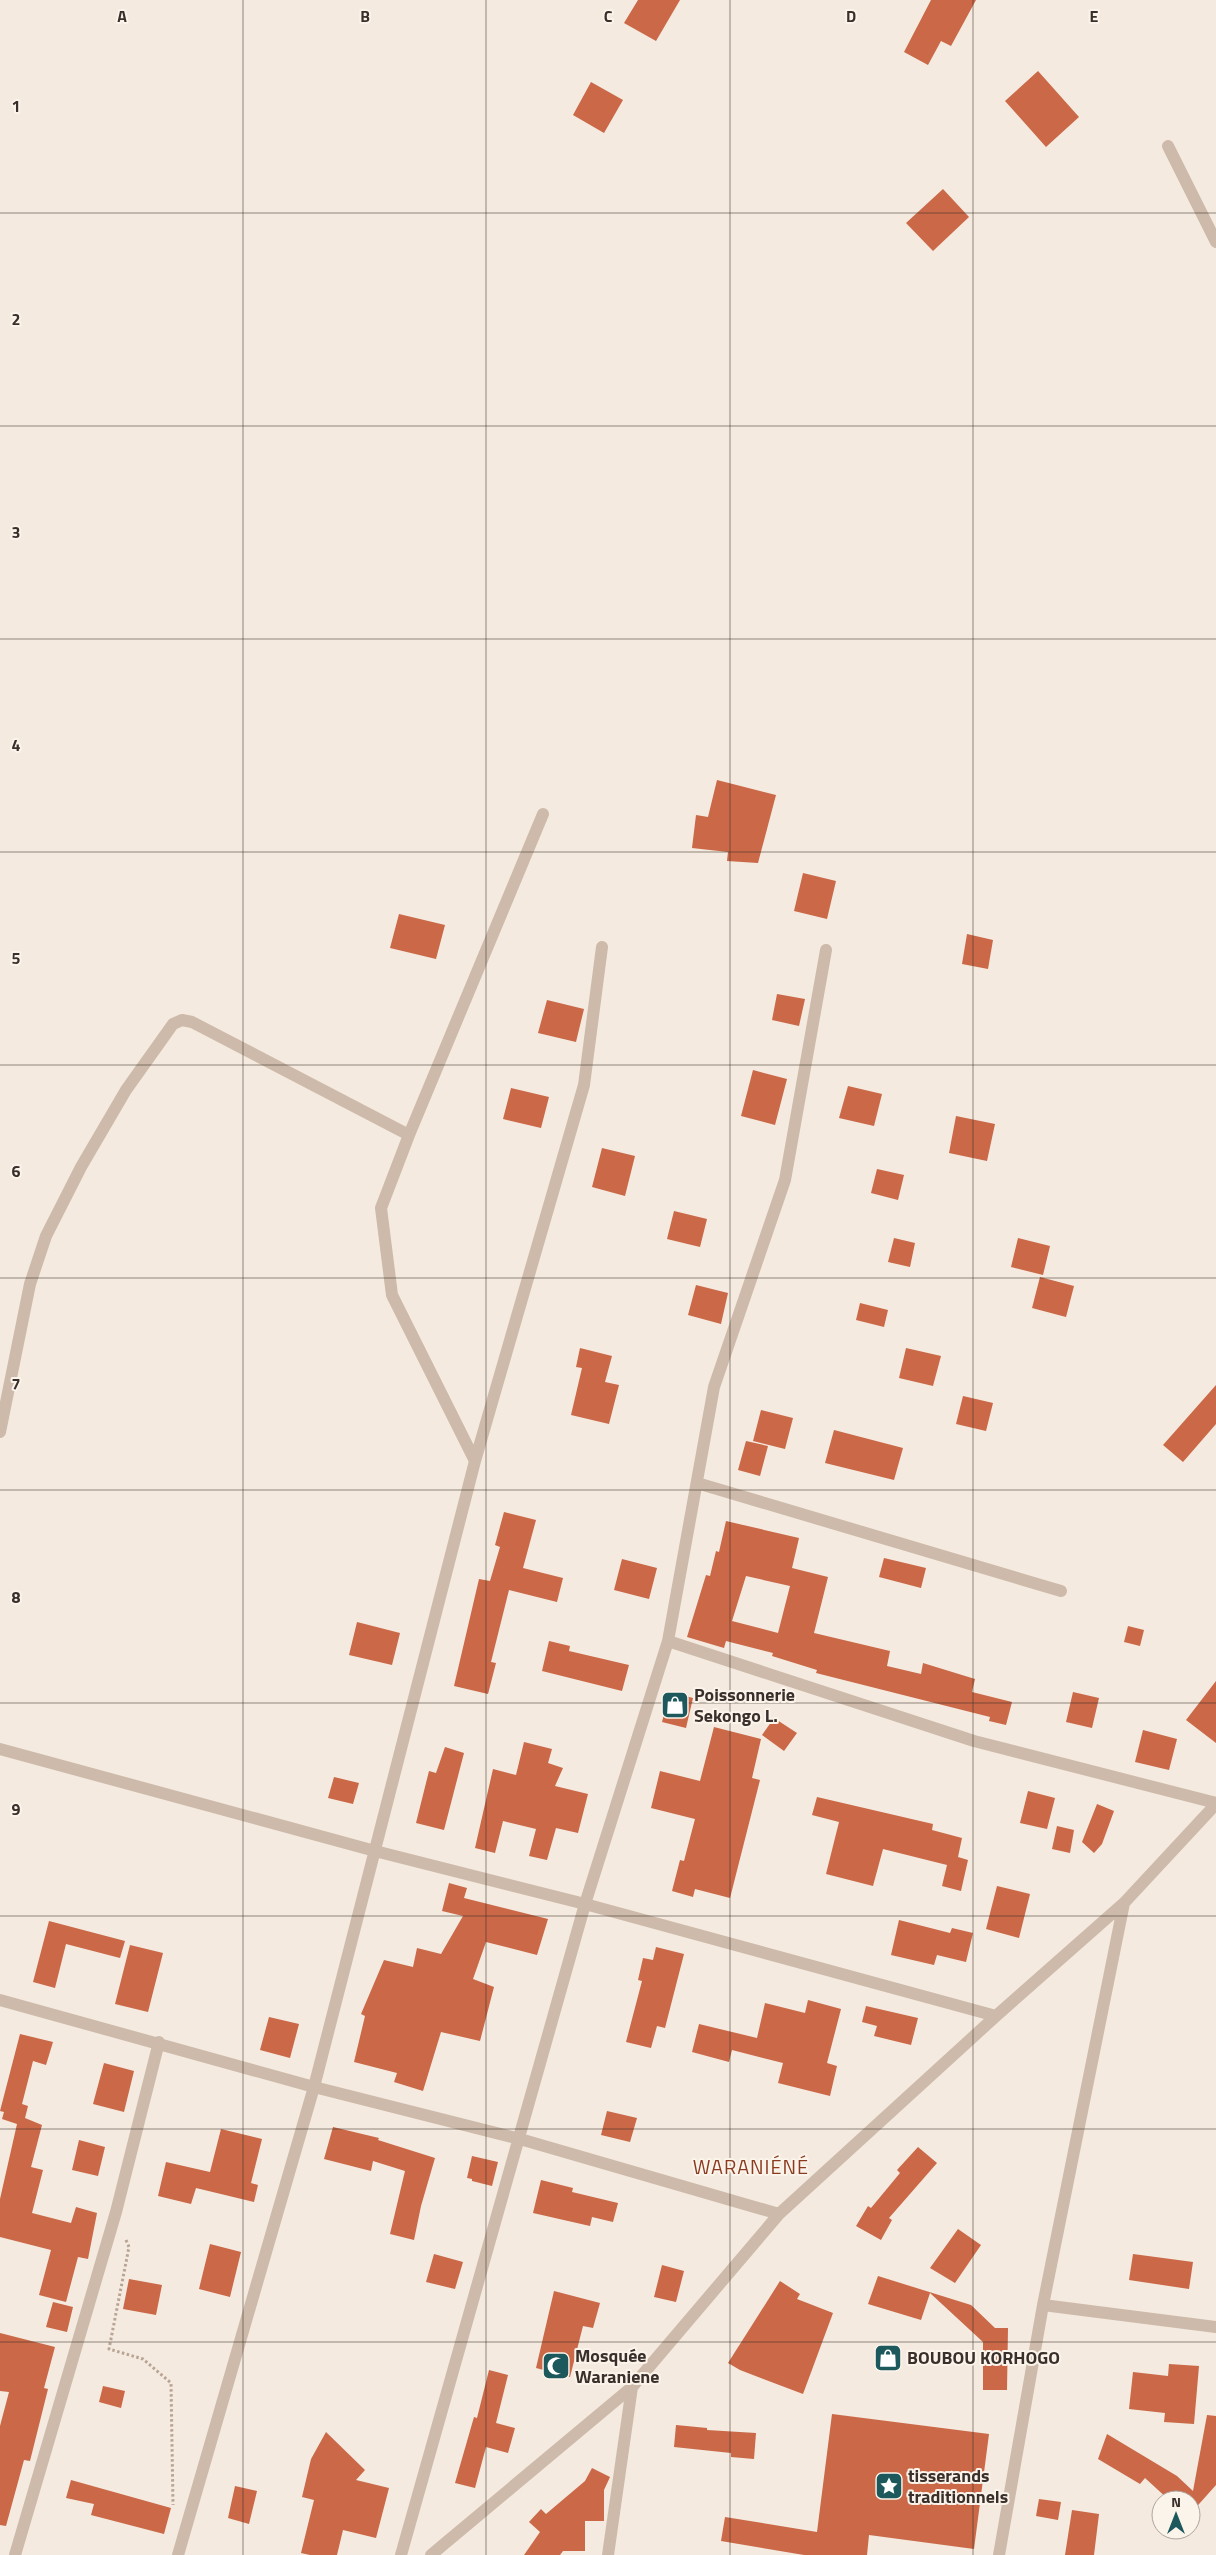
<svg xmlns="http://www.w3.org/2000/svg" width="1216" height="2555" font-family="'Titillium Web',sans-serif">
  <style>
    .building { fill: #ca6847; fill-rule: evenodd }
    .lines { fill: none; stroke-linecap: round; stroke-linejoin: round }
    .path { stroke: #b8a494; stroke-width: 3; stroke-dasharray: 2.5 2.5; stroke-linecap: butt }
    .minor { stroke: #cdbaaa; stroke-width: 12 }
    .grid { fill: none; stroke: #3a2f2a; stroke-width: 1; stroke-opacity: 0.55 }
    .labels { text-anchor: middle; stroke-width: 4; stroke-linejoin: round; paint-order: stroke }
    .poi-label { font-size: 18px; font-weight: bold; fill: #3a2f2a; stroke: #fbf4eb; text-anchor: start }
    .quarter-label { font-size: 20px; letter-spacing: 1px; fill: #8b3a20; stroke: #fbf4eb }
    .grid-label { font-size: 16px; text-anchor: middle; font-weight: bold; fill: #3a2f2a; stroke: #fbf4eb; stroke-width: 4; stroke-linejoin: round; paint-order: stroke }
  </style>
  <rect width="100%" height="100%" fill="#f4eadf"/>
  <!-- building -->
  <path class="building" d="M638,0H680L656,41L624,23Z
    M931,0H976L951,46L941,41L928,65L904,52Z
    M1038,71L1079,117L1046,147L1005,101Z
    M591,82L623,100L604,133L573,115Z
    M943,189L969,217L933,251L906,223Z
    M717,780L776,795L758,863L727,861L728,852L692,848L696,815L708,817Z
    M803,873L836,881L827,919L794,911Z
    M399,914L445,925L436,959L390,948Z
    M967,934L993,940L988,969L962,964Z
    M777,994L805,999L799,1026L772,1020Z
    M547,1000L584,1009L576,1042L538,1033Z
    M753,1070L787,1079L775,1125L741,1116Z
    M848,1086L882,1094L874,1126L839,1118Z
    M511,1088L549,1097L541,1128L503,1119Z
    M956,1116L995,1124L987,1161L949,1153Z
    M602,1148L635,1156L625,1196L592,1187Z
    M877,1169L904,1175L898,1200L871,1193Z
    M674,1211L707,1219L700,1247L667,1239Z
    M894,1238L915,1243L910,1267L888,1262Z
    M1018,1238L1050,1246L1043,1275L1011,1267Z
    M1040,1277L1074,1286L1066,1317L1032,1308Z
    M696,1285L728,1293L721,1324L688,1315Z
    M860,1303L888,1310L884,1327L856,1320Z
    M580,1348L612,1356L605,1382L619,1385L609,1424L571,1415L582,1368L576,1367Z
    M906,1348L941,1356L933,1386L899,1378Z
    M1216,1385V1424L1183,1462L1163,1445Z
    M963,1396L993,1403L986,1431L956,1424Z
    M761,1410L793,1418L785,1449L753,1441Z
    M834,1430L903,1448L894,1480L825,1463Z
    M746,1441L768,1446L760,1476L738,1470Z
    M504,1512L536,1520L523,1568L563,1578L557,1602L509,1590L491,1662L496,1663L488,1694L454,1686L479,1579L490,1581L500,1547L495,1545Z
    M726,1521L799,1538L792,1568L828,1577L814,1633L890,1651L887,1666L921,1674L923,1663L975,1679L972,1692L1012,1702L1006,1725L989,1721L990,1717L816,1673L817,1670L772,1656L773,1653L726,1641L724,1648L687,1637L706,1575L710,1576L716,1551L719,1552ZM746,1576L790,1586L778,1633L732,1621Z
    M884,1558L926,1568L921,1588L879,1577Z
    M622,1559L657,1568L649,1599L614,1590Z
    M357,1622L400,1633L392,1665L349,1655Z
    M1128,1626L1144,1630L1140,1646L1124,1642Z
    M549,1641L570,1646L569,1651L629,1665L622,1691L542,1671Z
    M1216,1681V1743L1186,1720Z
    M670,1692L693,1698L686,1728L662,1722Z
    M1073,1692L1099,1698L1092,1728L1066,1722Z
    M774,1718L797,1733L784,1751L762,1735Z
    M714,1727L761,1739L752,1778L760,1780L730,1898L695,1889L693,1897L672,1891L680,1860L684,1861L695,1819L651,1808L660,1771L700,1781Z
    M1143,1730L1177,1739L1169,1770L1135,1762Z
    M524,1742L552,1749L548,1763L563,1768L555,1786L588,1794L578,1833L556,1828L547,1860L529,1856L536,1829L503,1821L495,1853L475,1848L493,1769L516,1775Z
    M445,1747L464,1753L444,1830L416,1823L429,1771L436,1773Z
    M334,1777L359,1783L353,1804L328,1798Z
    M1028,1791L1055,1798L1047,1829L1020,1823Z
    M817,1797L933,1824L932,1830L962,1838L958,1857L968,1860L961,1891L942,1886L947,1865L883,1849L873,1886L826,1874L839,1822L812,1815Z
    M1097,1804L1114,1811L1102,1844L1094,1853L1082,1842Z
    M1057,1826L1074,1830L1070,1853L1052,1849Z
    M449,1883L467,1888L464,1898L548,1919L537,1955L486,1942L473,1979L494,1987L480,2041L441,2032L423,2091L394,2082L397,2073L354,2062L365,2016L361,2014L384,1960L413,1967L417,1948L441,1954L463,1916L442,1911Z
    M997,1886L1030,1894L1019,1938L986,1929Z
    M899,1920L950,1933L952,1928L973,1933L966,1962L937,1955L934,1965L891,1955Z
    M49,1921L125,1941L120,1958L66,1944L55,1988L33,1982Z
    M130,1945L163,1953L148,2012L115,2004Z
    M656,1947L684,1954L665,2028L657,2026L651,2048L626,2042L642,1981L638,1980L643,1958L653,1960Z
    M808,2000L841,2009L827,2063L837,2066L830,2096L778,2083L783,2063L732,2050L729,2062L692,2052L699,2024L757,2038L765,2003L805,2013Z
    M866,2006L918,2018L911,2045L874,2036L877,2026L862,2022Z
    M269,2017L299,2024L290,2058L260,2050Z
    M20,2034L53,2042L46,2065L33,2061L22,2104L28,2106L25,2118L42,2125L31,2167L43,2170L32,2213L71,2223L76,2207L97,2213L88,2259L78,2257L66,2302L39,2295L51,2250L0,2237V2199L17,2124L2,2119L4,2112L0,2111Z
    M104,2063L134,2071L124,2112L93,2104Z
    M607,2111L637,2118L630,2142L601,2135Z
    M333,2127L379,2138L378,2140L435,2158L421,2206L414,2240L390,2234L405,2171L373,2161L371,2171L324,2159Z
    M221,2129L262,2139L251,2183L258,2185L254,2202L196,2188L191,2204L158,2196L166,2162L210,2172Z
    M79,2140L105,2147L98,2176L72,2170Z
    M918,2147L937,2163L889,2218L892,2220L881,2240L856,2226L868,2206L871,2208L900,2173L897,2170Z
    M472,2156L498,2162L492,2186L472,2181V2179L467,2178Z
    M541,2180L573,2188L572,2192L618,2203L613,2222L592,2217L590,2226L533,2213Z
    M958,2229L981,2245L955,2283L930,2268Z
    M210,2244L241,2252L230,2297L199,2289Z
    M434,2254L463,2262L455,2289L426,2282Z
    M1133,2254L1193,2262L1189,2289L1129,2280Z
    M662,2265L684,2271L676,2302L654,2297Z
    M878,2276L971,2305L995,2328H1008L1007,2390H983V2342L930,2293L921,2320L868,2304Z
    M129,2279L162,2285L156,2315L123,2309Z
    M780,2281L800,2294L797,2299L833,2313L803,2394L740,2370L728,2363Z
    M554,2291L600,2303L593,2328L583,2326L570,2377L536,2368Z
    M53,2302L73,2307L67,2332L46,2327Z
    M0,2333L55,2347L44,2388L48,2389L30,2461L24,2460L6,2526L0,2525V2426L9,2392L0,2391Z
    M1169,2364L1199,2366L1194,2424L1164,2422L1165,2413L1129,2409L1133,2372L1168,2376Z
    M489,2370L508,2375L496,2423L515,2428L508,2453L486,2447L475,2488L455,2483L474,2417L477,2418Z
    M103,2386L125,2391L121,2408L99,2402Z
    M832,2414L989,2434L974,2549L869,2535L867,2555H804L721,2541L725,2517L817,2532Z
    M1207,2415L1216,2416V2485L1191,2513L1192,2500H1169L1145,2478L1140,2484L1098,2459L1107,2434L1177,2476L1193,2491Z
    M676,2425L707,2428V2430L756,2433L754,2459L731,2457V2453L674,2447Z
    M326,2432L365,2470L356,2480L389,2488L376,2538L343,2530L337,2555H310L301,2553L314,2500L302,2497L311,2459Z
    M592,2468L610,2477L604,2490V2521H585V2551H563L560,2555H524L540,2532L529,2522L541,2509L546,2514L585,2481Z
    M71,2480L171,2508L164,2534L91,2515L94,2504L66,2498Z
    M235,2486L257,2491L249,2524L228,2518Z
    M1039,2499L1061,2502L1058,2520L1036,2516Z
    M1072,2510L1099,2514L1094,2555H1065Z"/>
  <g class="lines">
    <!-- path -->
    <path class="path" d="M126,2240L129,2247L109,2349L143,2359L171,2383L173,2505"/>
    <!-- minor -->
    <path class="minor" d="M1168,146L1216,242
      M0,1432L30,1284L46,1236L81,1167L126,1090L173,1024L182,1020L192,1022L409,1135
      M475,1461L392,1295L381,1208L409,1135L543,814
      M697,1483L1061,1591
      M668,1641L974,1741L1216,1803
      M0,1749L375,1851L585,1904L996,2016
      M0,2000L314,2087L520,2139L779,2214
      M1043,2305L1216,2327
      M15,2555L116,2212L159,2042
      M178,2555L314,2087L475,1461L584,1085L602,947
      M401,2555L585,1904L668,1641L714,1387L785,1180L826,950
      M431,2555L632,2387L779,2214L996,2016L1124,1903L1216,1804
      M608,2555L632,2387
      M999,2555L1043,2305L1124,1903"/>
  </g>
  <!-- grid -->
  <path class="grid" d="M243,0V2555M486,0V2555M730,0V2555M973,0V2555M0,213H1216M0,426H1216M0,639H1216M0,852H1216M0,1065H1216M0,1278H1216M0,1490H1216M0,1703H1216M0,1916H1216M0,2129H1216M0,2342H1216"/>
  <!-- icons -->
  <defs>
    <g id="shop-square" transform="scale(1.4375)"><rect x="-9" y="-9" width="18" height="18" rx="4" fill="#1d585d" stroke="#fbf4eb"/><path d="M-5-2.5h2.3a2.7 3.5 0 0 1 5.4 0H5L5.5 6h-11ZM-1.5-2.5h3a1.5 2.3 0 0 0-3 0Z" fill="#fff"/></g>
    <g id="mosque-square" transform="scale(1.4375)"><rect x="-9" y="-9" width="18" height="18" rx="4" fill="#1d585d" stroke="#fbf4eb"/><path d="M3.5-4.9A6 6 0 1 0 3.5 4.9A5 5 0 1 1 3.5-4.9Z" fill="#fff"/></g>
    <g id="sight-square" transform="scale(1.4375)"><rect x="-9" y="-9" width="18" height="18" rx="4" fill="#1d585d" stroke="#fbf4eb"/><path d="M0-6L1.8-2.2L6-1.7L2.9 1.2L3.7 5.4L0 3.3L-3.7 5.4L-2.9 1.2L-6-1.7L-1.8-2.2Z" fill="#fff"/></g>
  </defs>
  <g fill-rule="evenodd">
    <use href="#shop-square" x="675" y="1705"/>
    <use href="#shop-square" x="888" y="2358"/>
    <use href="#mosque-square" x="556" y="2366"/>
    <use href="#sight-square" x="889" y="2486"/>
  </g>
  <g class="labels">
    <!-- poi labels -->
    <g class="poi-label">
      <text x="694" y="1701">Poissonnerie<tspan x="694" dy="21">Sekongo L.</tspan></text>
      <text x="575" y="2362">Mosquée<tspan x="575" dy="21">Waraniene</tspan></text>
      <text x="907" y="2364">BOUBOU KORHOGO</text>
      <text x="908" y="2482">tisserands<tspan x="908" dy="21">traditionnels</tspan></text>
    </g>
    <!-- quarter labels -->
    <g class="quarter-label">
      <text x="751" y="2174">WARANIÉNÉ</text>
    </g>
  </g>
  <g class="grid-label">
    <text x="122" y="22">A</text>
    <text x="365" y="22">B</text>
    <text x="608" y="22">C</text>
    <text x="851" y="22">D</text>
    <text x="1094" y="22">E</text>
    <text x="16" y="112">1</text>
    <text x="16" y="325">2</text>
    <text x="16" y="538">3</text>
    <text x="16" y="751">4</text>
    <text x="16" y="964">5</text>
    <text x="16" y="1177">6</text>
    <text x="16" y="1390">7</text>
    <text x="16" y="1603">8</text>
    <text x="16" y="1815">9</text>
  </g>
  <!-- north arrow -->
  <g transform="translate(1176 2515)"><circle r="24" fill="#fbf4eb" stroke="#aea59e"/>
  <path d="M0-4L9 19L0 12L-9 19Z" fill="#1d585d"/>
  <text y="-8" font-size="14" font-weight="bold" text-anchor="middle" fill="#3a2f2a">N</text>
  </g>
</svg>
